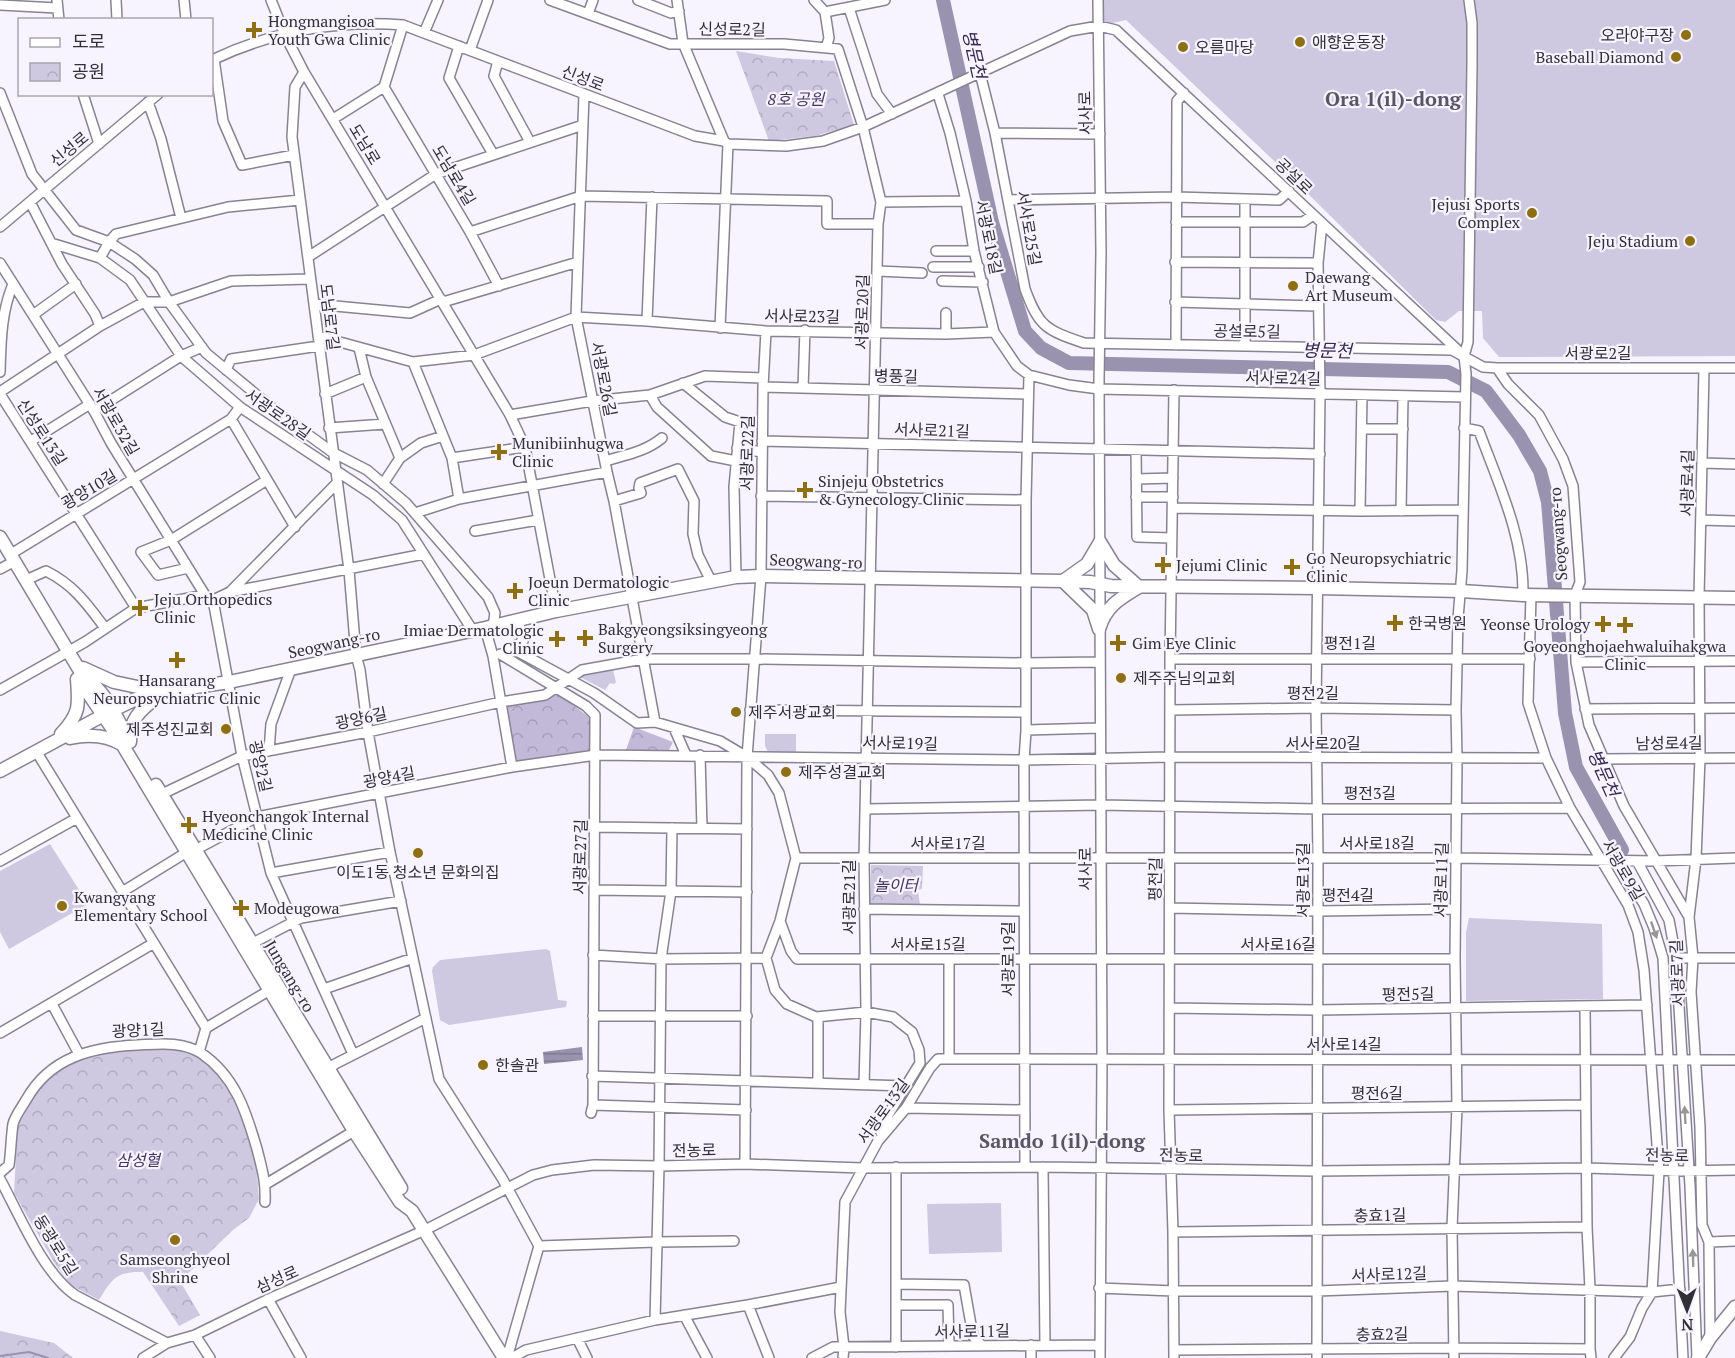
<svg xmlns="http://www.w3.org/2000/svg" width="1735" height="1358" font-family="'PT Serif','Noto Sans KR',serif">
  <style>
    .forest { fill: url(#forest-crowns) }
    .park { fill: url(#park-crowns) }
    .garden { fill: #cec8e0 }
    .water { fill: url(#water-rules) }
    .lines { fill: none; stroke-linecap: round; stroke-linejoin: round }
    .stream { stroke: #9a93b0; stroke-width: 2 }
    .river { stroke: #9a93b0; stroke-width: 14 }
    .minor-casing { stroke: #878393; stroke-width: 12 }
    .major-casing { stroke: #878393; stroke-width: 15 }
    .minor { stroke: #fff; stroke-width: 9 }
    .major { stroke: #fff; stroke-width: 12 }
    .oneway { fill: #98989b }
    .poi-dot { fill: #8f6f13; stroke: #f7f4ff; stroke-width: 2 }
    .labels { text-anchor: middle; stroke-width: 4.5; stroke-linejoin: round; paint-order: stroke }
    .poi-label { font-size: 16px; fill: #323037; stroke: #f7f4ff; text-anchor: start }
    .street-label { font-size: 16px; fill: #323037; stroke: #f7f4ff }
    .park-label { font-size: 16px; font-style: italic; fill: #443661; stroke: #f7f4ff }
    .water-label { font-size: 18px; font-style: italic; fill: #362851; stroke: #f7f4ff }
    .quarter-label { font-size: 20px; font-weight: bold; fill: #595564; stroke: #f7f4ff }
  </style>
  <defs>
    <pattern id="forest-crowns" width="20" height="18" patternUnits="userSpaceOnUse" patternTransform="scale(1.5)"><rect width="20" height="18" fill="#c1b9d7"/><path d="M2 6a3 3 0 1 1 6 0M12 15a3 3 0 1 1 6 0" fill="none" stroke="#a69fb9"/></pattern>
    <pattern id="park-crowns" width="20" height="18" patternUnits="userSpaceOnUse" patternTransform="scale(1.5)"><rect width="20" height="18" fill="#cec8e0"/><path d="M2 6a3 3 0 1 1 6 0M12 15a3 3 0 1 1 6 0" fill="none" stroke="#b1acc1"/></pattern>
    <pattern id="water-rules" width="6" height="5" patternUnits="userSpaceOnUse" patternTransform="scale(1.5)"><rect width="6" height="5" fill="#9a93b0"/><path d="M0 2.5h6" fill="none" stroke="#7e7890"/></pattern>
  </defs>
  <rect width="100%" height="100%" fill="#f7f4ff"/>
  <!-- forest -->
  <path class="forest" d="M557,693L589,717L590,750L517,762L506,705L545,698Z
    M634,727L673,742L669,750H626Z"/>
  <!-- park -->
  <path class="park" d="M736,51L779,58L834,61L854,125L815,136L769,141Z
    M871,865L923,866L922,889L918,890L920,905L870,904Z
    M172,1047L200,1055L219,1073L238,1100L256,1163L259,1199L249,1218L233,1230L180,1281L200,1315L179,1326L143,1272C116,1271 112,1279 99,1300L71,1285L55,1264L14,1193L18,1119L39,1084L59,1069L84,1055L110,1049Z
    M0,1331L54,1343L73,1358H0Z"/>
  <!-- garden -->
  <path class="garden" d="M1098,0H1735V356L1499,357L1483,338L1482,311H1459L1445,322L1436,320L1293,179L1126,20L1099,26Z
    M613,670L616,682L614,684L610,683L605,690L580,677L584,673Z
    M765,734H796V754H769L765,746Z
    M50,844L88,904L9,949L0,932V871Z
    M1469,918L1602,924L1603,999L1466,1001V932Z
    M546,949L550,951L558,1000L567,1001L566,1007L449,1025L440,1020L432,971L433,967L440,960Z
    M1001,1203L1002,1252L929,1254L927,1204Z"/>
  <!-- water -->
  <path class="water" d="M582,1047L583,1060L544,1064L543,1052Z"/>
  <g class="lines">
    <!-- stream -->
    <path class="stream" d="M0,1356L29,1352L48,1358"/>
    <!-- river -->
    <path class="river" d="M943,0L992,222L1025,331L1041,348L1069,363L1448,372L1486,391L1519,435L1540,471L1548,502L1565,713L1576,767L1622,850"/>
    <!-- minor casing -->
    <g class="minor-casing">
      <path id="minor" d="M57,0L59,20
        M116,0L117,20
        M184,0L186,20
        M271,0L285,35L304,72L510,415L525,447L556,611
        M550,0L670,44H784L838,49L863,127L881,202L878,224L864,858L866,1012L864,1085
        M638,0L671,13L679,11
        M677,0L683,43L724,141
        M814,0L825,12L829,38L826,48
        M1098,0L1101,252L1099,380L1102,1060L1100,1358
        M0,5L57,8
        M849,8L877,94L892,114
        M825,12L885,0
        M588,14L593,0
        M403,25L384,87L470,232L499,286
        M424,33L438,0
        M459,46L449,78L493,154
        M470,50L488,0
        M214,59L223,121L242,165L294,155
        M212,60C271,32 337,20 403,25L695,136L724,141L728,144L786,146L823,141L863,127L1070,31L1099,26L1116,30L1464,356L1466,374L1462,571L1458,618L1456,710L1457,759L1455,959L1457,1107L1452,1228L1454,1358
        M498,61L494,76L530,142
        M304,72L295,87L292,137L349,570L356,655L360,670L368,732L390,852L439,1079L502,1178L539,1246L507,1358
        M980,73L995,133L1025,289C1039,327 1046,330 1084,343L1452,350L1483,367L1497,368H1735
        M0,93L32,174L76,230L109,242L135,259L153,275L169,302L206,353L281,415L332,452L367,470L406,503L488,597L495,613L493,626
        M83,94L99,144
        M584,94L576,317L607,472L614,501L655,722
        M938,94L950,133L966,201L974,251L994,332L1017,366L1029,375L1069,385L1099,389L1465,397
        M148,102L161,139L181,218
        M333,119L384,87
        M995,133L1100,134
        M1009,200L1176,197L1279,200L1289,191
        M1245,200V345
        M30,202L62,264L95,314L100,326
        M881,202L966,201
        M1176,222H1303L1313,215
        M0,227L158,94
        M470,232L581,196L827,201V224H878
        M51,243L100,258L130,280L181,356L240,407L373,495L402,520L473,631
        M936,251H974
        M308,257L436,174L583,125
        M100,258L109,242L116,234L228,207L300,200
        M1175,262L1318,263
        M0,263L94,411L111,443L205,595
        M933,267H979
        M878,271L922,273
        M942,281L983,282
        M443,302L578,262
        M1175,302L1318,306
        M314,304L410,313L441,299
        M946,313V334
        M33,315L76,284
        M647,321L652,197
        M720,328L728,144
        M318,336L413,362L474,355L576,317L647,321L766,331L946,334L994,332
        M1176,345L1177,101L1184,93
        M359,348L366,377L400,458L383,484
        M1464,356L1468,342L1472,65V23L1469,0
        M413,362L452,458L459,499
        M1497,368L1508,384L1539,415L1563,459L1573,486L1580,582L1575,595L1576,662L1589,725L1624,806L1689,917L1693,958L1691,992L1700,1127L1702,1225L1709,1242L1710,1338
        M226,370L231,359L319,346
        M0,372C1,341 1,313 13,284
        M683,383L725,417L740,422L734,487L736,577
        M763,387L1028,394
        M803,388L805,330
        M1174,390L1170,659L1169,1110L1173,1232L1174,1358
        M0,392L100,326L144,302H169L231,281L310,279
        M0,394L136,608
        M325,394L366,377
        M650,395L657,407L711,456L736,461
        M94,411L181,356L202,347
        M510,415L592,401L650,395L705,376L763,378
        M231,419L295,527
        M329,428L385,424
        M1464,428L1479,431C1499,485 1524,537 1523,595
        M1362,429H1403
        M31,441L90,404
        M762,441L1320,454
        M737,448L762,452
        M1136,450L1137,537L1172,538
        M400,458L421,443L443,436
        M452,458L525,447
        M605,461C625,455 645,452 662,438
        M1703,463L1735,464
        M1136,479L1173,478
        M761,496L1026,500
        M1136,497H1173
        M614,501L641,493L639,488L640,483L678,469L694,501L693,534L698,555L711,581
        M1173,508L1360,511L1463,510
        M1360,511L1362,395
        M1401,511L1403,396
        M415,513L459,499L607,472
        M1702,520L1735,521
        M475,531L538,520
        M11,554L231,419L240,407
        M188,568L158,575L141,552L171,540L267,480
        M0,569L15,561
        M26,580L46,571C74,585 87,604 105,628
        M230,592L337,483
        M1531,595L1528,703L1546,758L1570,808L1628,905L1638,932L1644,970L1659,1171L1652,1292L1642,1308L1630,1337L1614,1358
        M485,628L493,656L512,767
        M513,649L594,693L637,723L655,722L720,741L747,757L768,775L779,793L796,858L780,921L766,958L775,990L787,1004L816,1017L866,1012L893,1017L912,1032L919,1050L920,1063L888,1115L881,1133
        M508,651L523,641L518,620
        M500,654L586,706L595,715L593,1105L591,1113
        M1170,659H1530
        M1576,662L1735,661
        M0,690L85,642L136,608L205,595L209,597
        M1585,709L1735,708
        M750,710L1025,712
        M1170,710L1316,708L1456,710
        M674,728L686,755
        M1026,730L1099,728
        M36,751L206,1028L199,1052
        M269,751L271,724L291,669
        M700,755L702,828
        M1603,759L1735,758
        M162,794L242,756L368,732L501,702L545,695L582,670L643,659H754L1025,663L1099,662
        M866,809L1101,805L1318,809L1570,808
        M595,827L747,829
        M195,850L257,817L512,767L596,755L1024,760L1170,757L1546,758
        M796,858H1456L1655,861L1735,858
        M1616,860L1644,904L1654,928L1663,958L1683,1358
        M0,861L77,818
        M1637,861L1669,920L1676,958L1690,1186L1697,1358
        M271,873L390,852
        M594,890L747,892
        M122,892L187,852
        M1170,908L1318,911L1455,909
        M864,909L1023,911
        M1689,917L1696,859L1700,758L1699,597L1704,369
        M780,921L791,951L797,959H1455
        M251,944L301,918L401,901
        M593,955L661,959L766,958
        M1676,958H1735
        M324,989L413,958
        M52,1004L79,1054
        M1585,1007L1587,1227L1590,1289V1349L1591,1358
        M1170,1008L1317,1010L1647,1005
        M593,1016H747
        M206,1028L270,990
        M0,1033L154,943
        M353,1054L271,873L242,756L213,600L230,592L424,554
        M949,1059V959
        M328,1069L335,1064L426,1018
        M592,1076L906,1086
        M818,1083V1017
        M593,1105L746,1110
        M906,1108L1024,1110
        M1169,1110L1586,1105
        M745,1164L747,757L761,576L763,387L766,331
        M896,1167V1347
        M1025,1167L1024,760L1026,731V500L1029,375
        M1043,1167L1045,1345
        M0,1173L9,1165C11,1152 11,1137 13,1124C15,1116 22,1107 26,1100C50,1057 92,1047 138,1045C159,1044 182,1041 201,1053C235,1076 246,1111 257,1149C262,1169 266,1181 265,1202
        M0,1179C19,1214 43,1273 75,1295L167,1343
        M266,1184L354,1131
        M1173,1232L1587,1227
        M1709,1242L1735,1241
        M539,1246L656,1242L734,1241
        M896,1284L964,1285L973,1336L982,1346
        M1099,1288L1174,1291H1317L1453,1286L1652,1292L1680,1289
        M268,1299L301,1358
        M748,1305L769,1358
        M896,1305H948L949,1346
        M684,1315L707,1358
        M655,1320L659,1166L661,959L671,891L672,828
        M195,1335L210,1358
        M577,1338L587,1358
        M1031,1345V1358
        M1174,1350L1454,1348L1590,1349
        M143,1358L167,1343L195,1335L273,1297L425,1230L533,1175L552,1170L594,1165L659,1166L745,1164L862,1168L1043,1167L1316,1171L1586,1168L1681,1171L1735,1170
        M512,1358L526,1350L655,1320L748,1305L841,1287
        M812,1358L833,1347L1100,1345
        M843,1358L844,1347L840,1312L845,1202L878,1141L906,1108L930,1068L938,1059L1735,1060
        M1317,1358L1318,858L1316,708L1320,394L1318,263L1322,223"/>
    </g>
    <!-- major casing -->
    <g class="major-casing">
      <path id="major" d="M0,537L83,676L84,687L116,734L354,1131L400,1202L412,1211L504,1358
        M1099,629C1106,606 1119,599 1139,587L1114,565L1100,542
        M1099,629L1093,610L1063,581L1087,564L1100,542
        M83,668L114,682L161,692
        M83,676C105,690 116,716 128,739
        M61,734C80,714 79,706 77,679
        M70,738C88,734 107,735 123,745
        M130,742C130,719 139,711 157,697
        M0,771L113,710L136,699L162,692L229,682L485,628L556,611L736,577L761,576L1063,581L1090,582L1111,586L1318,588L1461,591L1523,595L1735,598
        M156,785L401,1188
        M1698,1358L1710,1338L1735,1307"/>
    </g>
    <!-- minor -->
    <use href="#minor" class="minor"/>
    <!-- major -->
    <use href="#major" class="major"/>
  </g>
  <!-- one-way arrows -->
  <defs><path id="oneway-solid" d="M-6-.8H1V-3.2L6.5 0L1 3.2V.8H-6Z" transform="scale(1.5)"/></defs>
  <g class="oneway">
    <use href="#oneway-solid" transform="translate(1654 930) rotate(71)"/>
    <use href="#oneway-solid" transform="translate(1685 1115) rotate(-93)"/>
    <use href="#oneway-solid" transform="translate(1693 1258) rotate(-92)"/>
  </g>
  <!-- markers -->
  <g class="poi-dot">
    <path d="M251 21h6v6h6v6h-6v6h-6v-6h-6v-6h6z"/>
    <circle cx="1686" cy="35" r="6"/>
    <circle cx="1300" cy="42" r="6"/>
    <circle cx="1183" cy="47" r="6"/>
    <circle cx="1676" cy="57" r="6"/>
    <circle cx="1532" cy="213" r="6"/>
    <circle cx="1690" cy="241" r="6"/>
    <circle cx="1293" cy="286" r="6"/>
    <path d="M496 443h6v6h6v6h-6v6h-6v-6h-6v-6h6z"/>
    <path d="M802 481h6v6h6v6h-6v6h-6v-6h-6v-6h6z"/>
    <path d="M1160 556h6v6h6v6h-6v6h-6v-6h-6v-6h6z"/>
    <path d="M1289 558h6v6h6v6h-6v6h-6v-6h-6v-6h6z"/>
    <path d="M512 582h6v6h6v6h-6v6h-6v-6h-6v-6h6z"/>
    <path d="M137 599h6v6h6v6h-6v6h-6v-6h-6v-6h6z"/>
    <path d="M1392 614h6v6h6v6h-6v6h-6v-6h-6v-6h6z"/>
    <path d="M1600 615h6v6h6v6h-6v6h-6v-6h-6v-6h6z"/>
    <path d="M1622 616h6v6h6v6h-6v6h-6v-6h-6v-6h6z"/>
    <path d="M582 629h6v6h6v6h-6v6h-6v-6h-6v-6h6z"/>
    <path d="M554 630h6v6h6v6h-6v6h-6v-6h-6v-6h6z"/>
    <path d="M1115 634h6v6h6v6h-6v6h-6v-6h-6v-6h6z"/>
    <path d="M174 651h6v6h6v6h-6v6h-6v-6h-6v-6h6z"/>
    <circle cx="1121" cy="678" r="6"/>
    <circle cx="736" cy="712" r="6"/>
    <circle cx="226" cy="729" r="6"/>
    <circle cx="786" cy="772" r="6"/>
    <path d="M186 816h6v6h6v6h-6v6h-6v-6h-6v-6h6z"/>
    <circle cx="418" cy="853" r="6"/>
    <circle cx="62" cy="906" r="6"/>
    <path d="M238 899h6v6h6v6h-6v6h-6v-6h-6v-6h6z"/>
    <circle cx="483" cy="1065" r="6"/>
    <circle cx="175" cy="1240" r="6"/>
  </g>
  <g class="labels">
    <!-- poi labels -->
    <g class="poi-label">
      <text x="268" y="27">Hongmangisoa<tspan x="268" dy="18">Youth Gwa Clinic</tspan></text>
      <text x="1674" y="41" text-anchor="end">오라야구장</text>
      <text x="1312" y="48">애향운동장</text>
      <text x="1195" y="53">오름마당</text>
      <text x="1664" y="63" text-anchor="end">Baseball Diamond</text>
      <text x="1520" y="210" text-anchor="end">Jejusi Sports<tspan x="1520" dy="18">Complex</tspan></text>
      <text x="1678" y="247" text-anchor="end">Jeju Stadium</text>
      <text x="1305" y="283">Daewang<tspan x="1305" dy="18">Art Museum</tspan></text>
      <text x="512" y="449">Munibiinhugwa<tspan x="512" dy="18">Clinic</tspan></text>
      <text x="818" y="487">Sinjeju Obstetrics<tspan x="818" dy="18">&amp; Gynecology Clinic</tspan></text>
      <text x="1306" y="564">Go Neuropsychiatric<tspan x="1306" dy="18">Clinic</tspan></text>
      <text x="1176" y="571">Jejumi Clinic</text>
      <text x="528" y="588">Joeun Dermatologic<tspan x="528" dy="18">Clinic</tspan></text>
      <text x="154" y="605">Jeju Orthopedics<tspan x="154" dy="18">Clinic</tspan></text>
      <text x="1408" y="629">한국병원</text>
      <text x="1590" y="630" text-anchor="end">Yeonse Urology</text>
      <text x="598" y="635">Bakgyeongsiksingyeong<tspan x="598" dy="18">Surgery</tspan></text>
      <text x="544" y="636" text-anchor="end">Imiae Dermatologic<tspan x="544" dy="18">Clinic</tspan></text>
      <text x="1132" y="649">Gim Eye Clinic</text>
      <text x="1625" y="652" text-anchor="middle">Goyeonghojaehwaluihakgwa<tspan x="1625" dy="18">Clinic</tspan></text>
      <text x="1133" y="684">제주주님의교회</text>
      <text x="177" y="686" text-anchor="middle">Hansarang<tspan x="177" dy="18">Neuropsychiatric Clinic</tspan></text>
      <text x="748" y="718">제주서광교회</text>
      <text x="214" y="735" text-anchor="end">제주성진교회</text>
      <text x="798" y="778">제주성결교회</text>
      <text x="202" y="822">Hyeonchangok Internal<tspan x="202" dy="18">Medicine Clinic</tspan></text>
      <text x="418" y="878" text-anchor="middle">이도1동 청소년 문화의집</text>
      <text x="74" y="903">Kwangyang<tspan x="74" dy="18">Elementary School</tspan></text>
      <text x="254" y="914">Modeugowa</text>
      <text x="495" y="1071">한솔관</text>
      <text x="175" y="1265" text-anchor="middle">Samseonghyeol<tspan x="175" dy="18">Shrine</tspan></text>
    </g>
    <!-- street labels -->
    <g class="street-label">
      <text transform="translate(732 29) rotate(1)" y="6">신성로2길</text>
      <text transform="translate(583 78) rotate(21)" y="6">신성로</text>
      <text transform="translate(1085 113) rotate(-91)" y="6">서사로</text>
      <text transform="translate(365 144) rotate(59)" y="6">도남로</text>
      <text transform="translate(69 149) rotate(-40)" y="6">신성로</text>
      <text transform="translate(454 175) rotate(59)" y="6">도남로4길</text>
      <text transform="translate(1294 176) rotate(44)" y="6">공설로</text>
      <text transform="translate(1029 228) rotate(80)" y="6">서사로25길</text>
      <text transform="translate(989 237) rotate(78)" y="6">서광로18길</text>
      <text transform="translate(862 312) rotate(-89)" y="6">서광로20길</text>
      <text transform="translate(802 316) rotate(1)" y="6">서사로23길</text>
      <text transform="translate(330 317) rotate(83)" y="6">도남로7길</text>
      <text transform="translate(1247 331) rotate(1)" y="6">공설로5길</text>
      <text x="1598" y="359">서광로2길</text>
      <text transform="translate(896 376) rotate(1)" y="6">병풍길</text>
      <text transform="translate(1283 378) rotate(1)" y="6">서사로24길</text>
      <text transform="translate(604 379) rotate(79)" y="6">서광로26길</text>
      <text transform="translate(278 414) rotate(35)" y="6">서광로28길</text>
      <text transform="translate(116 421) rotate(60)" y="6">서광로32길</text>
      <text transform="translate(932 430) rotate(2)" y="6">서사로21길</text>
      <text transform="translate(42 432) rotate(57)" y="6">신성로13길</text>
      <text transform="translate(747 453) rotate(-89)" y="6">서광로22길</text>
      <text transform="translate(1687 483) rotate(-89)" y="6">서광로4길</text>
      <text transform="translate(89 489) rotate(-31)" y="6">광양10길</text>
      <text transform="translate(1558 534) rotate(-94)" y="6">Seogwang-ro</text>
      <text transform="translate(816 561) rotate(2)" y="6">Seogwang-ro</text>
      <text transform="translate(334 643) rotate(-12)" y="6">Seogwang-ro</text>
      <text x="1350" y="649">평전1길</text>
      <text x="1313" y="699">평전2길</text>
      <text transform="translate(361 718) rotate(-12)" y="6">광양6길</text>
      <text transform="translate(900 743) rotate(1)" y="6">서사로19길</text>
      <text x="1323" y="749">서사로20길</text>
      <text transform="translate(1669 743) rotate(-1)" y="6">남성로4길</text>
      <text transform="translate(261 766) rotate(77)" y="6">광양2길</text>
      <text transform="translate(389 777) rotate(-11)" y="6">광양4길</text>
      <text x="1370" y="799">평전3길</text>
      <text x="948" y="849">서사로17길</text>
      <text x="1377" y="849">서사로18길</text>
      <text transform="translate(580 857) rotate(-89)" y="6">서광로27길</text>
      <text transform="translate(1085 869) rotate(-90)" y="6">서사로</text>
      <text transform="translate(1623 870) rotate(60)" y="6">서광로9길</text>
      <text transform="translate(1155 879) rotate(-89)" y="6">평전길</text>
      <text transform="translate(1303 880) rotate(-90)" y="6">서광로13길</text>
      <text transform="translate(1441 880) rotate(-89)" y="6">서광로11길</text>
      <text x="1348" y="901">평전4길</text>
      <text transform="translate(849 897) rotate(-90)" y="6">서광로21길</text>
      <text x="928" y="950">서사로15길</text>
      <text x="1278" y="950">서사로16길</text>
      <text transform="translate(1008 959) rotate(-90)" y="6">서광로19길</text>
      <text transform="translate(1677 973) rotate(-92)" y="6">서광로7길</text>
      <text transform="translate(290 976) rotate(59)" y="6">Jungang-ro</text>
      <text transform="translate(1408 994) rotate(-1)" y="6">평전5길</text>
      <text transform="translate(138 1030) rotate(-3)" y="6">광양1길</text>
      <text x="1344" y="1050">서사로14길</text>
      <text x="1377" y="1099">평전6길</text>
      <text transform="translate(883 1111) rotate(-54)" y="6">서광로13길</text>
      <text transform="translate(694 1150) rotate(-1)" y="6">전농로</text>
      <text transform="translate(1181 1155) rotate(1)" y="6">전농로</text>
      <text transform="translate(1667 1155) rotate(1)" y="6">전농로</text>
      <text transform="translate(1380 1215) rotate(-1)" y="6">충효1길</text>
      <text transform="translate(56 1245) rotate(58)" y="6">동광로5길</text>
      <text transform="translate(1389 1274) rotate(-2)" y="6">서사로12길</text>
      <text transform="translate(277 1279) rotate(-24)" y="6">삼성로</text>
      <text transform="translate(972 1331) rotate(-1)" y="6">서사로11길</text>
      <text transform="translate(1382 1334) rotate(-1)" y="6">충효2길</text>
    </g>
    <!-- park labels -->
    <g class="park-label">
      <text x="796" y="105">8호 공원</text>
      <text x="896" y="891">놀이터</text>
      <text x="138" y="1166">삼성혈</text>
    </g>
    <!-- water labels -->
    <g class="water-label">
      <text transform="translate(974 54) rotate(77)" y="6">병문천</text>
      <text transform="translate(1327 351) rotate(1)" y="6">병문천</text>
      <text transform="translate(1603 773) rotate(66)" y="6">병문천</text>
    </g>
    <!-- quarter labels -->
    <g class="quarter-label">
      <text x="1393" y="106">Ora 1(il)-dong</text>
      <text x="1062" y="1148">Samdo 1(il)-dong</text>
    </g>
  </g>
  <!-- legend -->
  <rect x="18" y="18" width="195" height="78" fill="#f7f4ff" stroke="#a8a6af" stroke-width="1.5"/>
  <rect x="30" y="38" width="30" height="9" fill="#ffffff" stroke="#a8a6af" stroke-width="1.5"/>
  <text x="72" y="48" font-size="18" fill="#323037">도로</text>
  <rect x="30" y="63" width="30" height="18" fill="url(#park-crowns)" stroke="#a8a6af" stroke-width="1.5"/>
  <text x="72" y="78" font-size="18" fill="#323037">공원</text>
  <!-- north arrow -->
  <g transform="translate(1687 1310) rotate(179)" stroke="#f7f4ff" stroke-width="4.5" paint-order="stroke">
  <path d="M0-4.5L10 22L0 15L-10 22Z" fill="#323037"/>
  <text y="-9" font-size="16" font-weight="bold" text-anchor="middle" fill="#323037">N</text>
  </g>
</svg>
